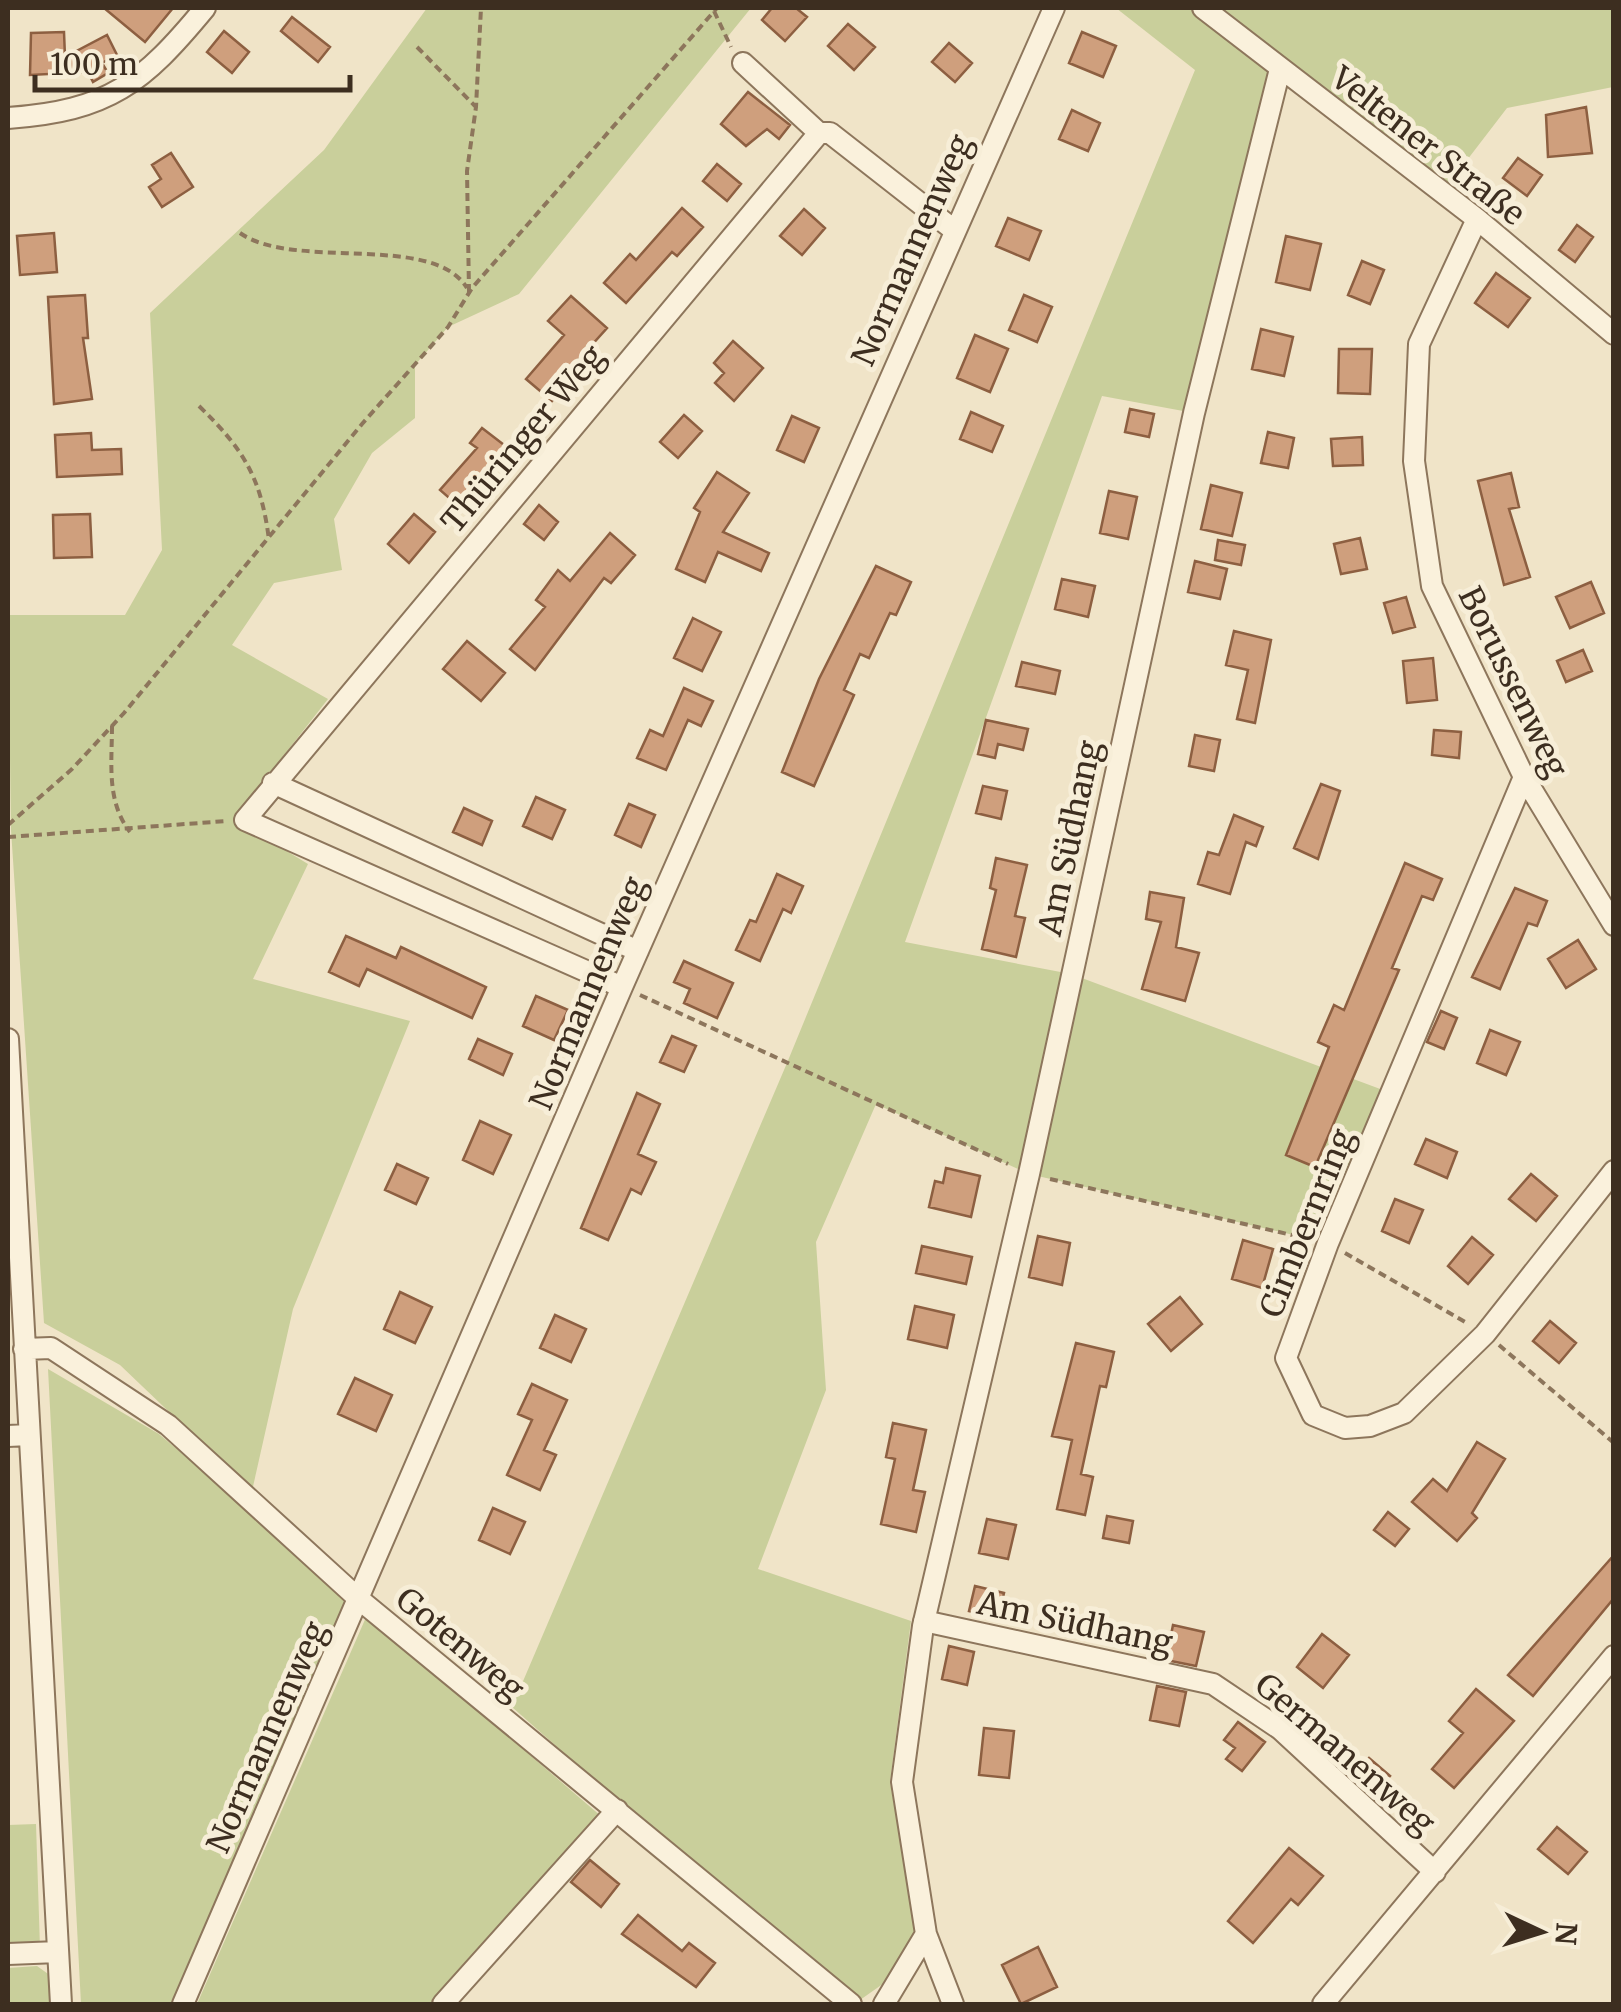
<svg xmlns="http://www.w3.org/2000/svg" width="1621" height="2012" font-family="Merriweather,serif">
  <style>
    .green { fill: #c9cf9b }
    .building { fill: #cf9f7d; stroke: #8d5f41; stroke-width: 2.5 }
    .lines { fill: none; stroke-linecap: round; stroke-linejoin: round }
    .minor-casing { stroke: #8d765c; stroke-width: 24 }
    .path { stroke: #8d765c; stroke-width: 4; stroke-dasharray: 8 5; stroke-linecap: butt }
    .minor { stroke: #faf1dc; stroke-width: 20 }
    .labels { text-anchor: middle; stroke-width: 10; stroke-linejoin: round; paint-order: stroke }
    .street-label { font-size: 32px; fill: #3d2e20; stroke: #f7eed8 }
  </style>
  <rect width="100%" height="100%" fill="#f0e4c8"/>
  <!-- green -->
  <path class="green" d="M427,8H751L519,294L448,327L415,365V418L372,453L334,519L342,570L274,583L232,645L328,699L234,819L308,864L253,979L410,1021L293,1309L252,1491L120,1365L44,1323L11,830L8,615H125L162,550L150,313L324,150Z
    M1116,8H1613V87L1507,108L1441,194L1281,69L1194,413L1102,396L905,942L1071,974L1391,1093L1328,1243L1029,1174L876,1104L816,1242L826,1390L758,1569L911,1621L890,1782L916,1928L887,1981L860,2000L617,1800L512,1707L787,1063L1195,70Z
    M48,1369L159,1434L352,1597L173,2004H81Z
    M367,1615L602,1817L438,2004H197Z
    M36,1824L40,1948L8,1949V1825Z
    M37,1966L51,1976L52,2004H8V1968Z"/>
  <!-- building -->
  <path class="building" d="M104,8H173L145,42Z
    M772,8H796L807,17L785,41L762,20Z
    M292,17L330,47L318,62L281,31Z
    M848,24L875,47L854,70L828,46Z
    M224,31L249,52L232,73L207,52Z
    M64,32L65,57L107,35L117,55L102,63L108,73L93,82L88,72L30,75L31,33Z
    M1082,32L1116,46L1103,77L1069,63Z
    M949,43L972,63L955,82L932,62Z
    M748,92L790,125L779,139L767,129L746,146L721,124Z
    M1586,107L1592,153L1548,157L1546,115Z
    M1072,110L1100,123L1088,151L1059,139Z
    M171,153L193,187L162,207L149,187L161,179L152,165Z
    M1518,158L1542,175L1527,196L1503,178Z
    M717,164L741,184L727,201L703,181Z
    M682,208L703,227L677,256L672,252L626,303L604,283L630,254L636,260Z
    M804,209L825,228L802,255L780,236Z
    M1008,218L1041,231L1029,260L996,246Z
    M1577,225L1593,237L1575,262L1559,250Z
    M54,233L57,272L20,275L17,236Z
    M1286,236L1321,244L1310,290L1276,282Z
    M1362,261L1384,270L1370,304L1348,295Z
    M1496,273L1530,298L1508,327L1475,303Z
    M85,295L88,338H83L92,399L54,404L48,297Z
    M1024,295L1052,307L1037,342L1009,330Z
    M571,296L607,328L572,367L577,371L552,401L526,379L564,335L548,321Z
    M1261,329L1293,337L1284,376L1252,369Z
    M975,335L1008,349L990,392L957,378Z
    M733,341L763,368L734,401L715,383L724,373L714,363Z
    M1339,349H1372L1370,394L1338,393Z
    M1130,409L1154,414L1149,437L1125,432Z
    M971,412L1003,426L992,452L960,439Z
    M684,415L702,431L678,458L660,442Z
    M792,416L819,428L804,462L777,450Z
    M482,428L508,448L478,485L489,495L470,516L440,490L477,448L470,443Z
    M1268,432L1294,438L1288,468L1261,463Z
    M91,433L92,450L121,449L122,474L57,477L55,435Z
    M1362,437L1363,465L1333,466L1331,439Z
    M717,472L749,493L723,532L769,553L761,571L718,552L705,582L676,569L700,512L694,508Z
    M1511,473L1519,507L1509,509L1530,577L1504,585L1478,481Z
    M1211,485L1242,493L1232,536L1201,529Z
    M1109,491L1137,497L1128,539L1100,533Z
    M539,505L558,522L544,540L524,524Z
    M90,514L92,557L54,558L53,515Z
    M414,514L435,532L409,563L388,544Z
    M610,533L635,555L611,583L604,578L535,670L510,649L545,607L536,600L558,570L570,581Z
    M1360,538L1367,569L1341,574L1334,544Z
    M1218,540L1245,545L1241,565L1215,560Z
    M1195,561L1227,569L1220,599L1188,592Z
    M876,566L911,582L896,615L890,613L869,658L860,654L844,690L854,695L814,786L782,772L819,679Z
    M1062,579L1095,586L1088,617L1055,609Z
    M1591,582L1604,613L1570,628L1556,597Z
    M1406,597L1415,627L1393,633L1384,603Z
    M693,618L721,632L702,671L674,658Z
    M1234,631L1271,640L1255,723L1237,719L1248,670L1226,665Z
    M467,641L505,673L481,701L443,669Z
    M1583,650L1592,671L1566,682L1557,661Z
    M1433,658L1437,700L1407,703L1403,661Z
    M1022,662L1060,671L1055,694L1016,686Z
    M684,688L713,701L701,726L688,720L666,770L637,758L650,730L663,736Z
    M986,720L1028,729L1023,750L998,744L995,758L978,754Z
    M1434,730L1461,732L1459,758L1432,755Z
    M1195,735L1220,740L1214,771L1189,766Z
    M1321,784L1340,791L1318,859L1294,848Z
    M983,786L1007,791L1001,819L976,813Z
    M536,797L565,810L552,839L523,826Z
    M629,804L655,815L641,847L615,835Z
    M464,808L492,821L482,845L453,832Z
    M1234,815L1263,827L1256,846L1246,842L1230,894L1198,884L1208,852L1219,855Z
    M996,858L1027,865L1015,916L1025,918L1016,957L982,949L996,890L990,888Z
    M1405,863L1442,879L1433,900L1422,896L1392,968L1399,970L1315,1167L1286,1155L1329,1047L1318,1042L1334,1005L1344,1010Z
    M777,874L803,886L791,913L783,909L760,961L736,950L750,920L756,922Z
    M1515,888L1547,901L1537,926L1528,923L1500,989L1472,977Z
    M1150,892L1184,898L1176,947L1199,953L1185,1001L1142,989L1161,922L1146,919Z
    M346,936L396,958L401,947L486,987L472,1018L367,969L359,986L329,972Z
    M1578,940L1596,969L1566,988L1548,959Z
    M684,961L733,983L717,1018L684,1003L690,989L674,982Z
    M536,996L568,1010L554,1040L523,1026Z
    M1441,1011L1457,1018L1444,1049L1427,1042Z
    M1490,1030L1520,1042L1506,1075L1477,1063Z
    M672,1036L696,1046L684,1072L660,1062Z
    M478,1039L512,1054L503,1075L469,1059Z
    M637,1093L660,1104L638,1154L656,1162L641,1194L631,1189L608,1240L581,1228Z
    M480,1121L511,1135L493,1174L463,1160Z
    M1426,1139L1457,1152L1447,1178L1415,1164Z
    M397,1164L428,1178L416,1204L385,1190Z
    M946,1168L980,1176L971,1217L929,1207L935,1181L943,1183Z
    M1531,1174L1557,1196L1536,1221L1509,1199Z
    M1395,1199L1423,1210L1409,1243L1382,1231Z
    M1038,1236L1070,1243L1062,1285L1029,1277Z
    M1472,1237L1493,1255L1468,1284L1448,1266Z
    M1243,1240L1273,1249L1262,1288L1232,1279Z
    M922,1246L972,1257L966,1284L916,1273Z
    M400,1292L432,1307L415,1343L384,1329Z
    M1180,1297L1202,1324L1171,1351L1148,1324Z
    M915,1306L954,1315L947,1348L908,1339Z
    M555,1315L586,1329L571,1362L540,1348Z
    M1550,1321L1576,1343L1559,1363L1533,1341Z
    M1076,1343L1114,1352L1106,1387L1100,1386L1081,1474L1093,1477L1085,1515L1057,1509L1072,1440L1052,1436Z
    M355,1378L392,1395L376,1431L338,1414Z
    M532,1384L567,1400L544,1450L556,1455L540,1490L507,1475L532,1420L518,1414Z
    M893,1423L926,1430L913,1490L925,1492L916,1532L881,1524L895,1459L886,1457Z
    M1477,1442L1505,1459L1472,1513L1477,1518L1457,1541L1412,1502L1433,1479L1447,1491Z
    M493,1508L525,1522L510,1554L479,1540Z
    M1388,1512L1409,1529L1395,1546L1374,1530Z
    M1107,1516L1133,1521L1129,1543L1103,1538Z
    M987,1519L1016,1525L1008,1559L979,1553Z
    M1614,1555V1598L1533,1696L1508,1675Z
    M975,1586L1004,1593L998,1618L969,1611Z
    M1173,1625L1204,1632L1196,1666L1166,1660Z
    M1322,1634L1349,1655L1323,1688L1297,1667Z
    M949,1646L974,1652L967,1685L942,1679Z
    M1157,1686L1186,1692L1179,1726L1150,1720Z
    M1476,1689L1514,1721L1454,1788L1432,1769L1463,1733L1449,1721Z
    M1238,1722L1265,1742L1242,1771L1226,1759L1235,1748L1224,1740Z
    M984,1728L1014,1731L1009,1778L979,1775Z
    M1369,1758L1390,1776L1373,1796L1352,1777Z
    M1557,1827L1587,1852L1568,1874L1538,1849Z
    M1289,1848L1323,1876L1298,1905L1291,1899L1253,1943L1228,1921Z
    M590,1860L619,1884L601,1907L571,1882Z
    M638,1915L682,1951L689,1943L715,1963L696,1987L622,1934Z
    M1038,1947L1057,1987L1021,2004L1002,1965Z"/>
  <g class="lines">
    <!-- minor casing -->
    <g class="minor-casing">
      <path id="minor" d="M1203,8L1477,219L1614,334
        M743,63L819,133
        M8,118C109,111 143,83 205,8
        M1477,219L1419,344L1414,461L1432,586L1524,777L1614,925
        M1524,777L1328,1243L1286,1358L1313,1415L1345,1428L1370,1426L1404,1413L1485,1334L1614,1171
        M273,783L638,951
        M622,987L245,820L819,133H830L954,230
        M8,1039L61,2004
        M24,1349L51,1348L168,1425L360,1600L851,2004
        M8,1436L29,1435
        M924,1621L1213,1684L1280,1729L1435,1872
        M8,1954L58,1952
        M183,2004L622,987L1054,8
        M443,2004L617,1810
        M884,2004L926,1934
        M953,2004L926,1934L902,1782L923,1626L1029,1174L1194,413L1280,69
        M1323,2004L1614,1656"/>
    </g>
    <!-- path -->
    <path class="path" d="M714,11L731,47
      M417,47L476,107
      M240,233C294,271 433,232 467,288
      M469,292L467,171L476,107L481,8
      M199,406C244,450 261,477 269,540
      M112,726C112,763 106,801 130,832
      M8,825L72,769L124,713L362,424L448,327L472,288L717,8
      M8,837L227,821
      M640,995L1008,1164
      M1050,1179L1309,1239
      M1345,1253L1467,1323
      M1499,1345L1614,1443"/>
    <!-- minor -->
    <use href="#minor" class="minor"/>
  </g>
  <g class="labels">
    <!-- street labels -->
    <g class="street-label">
      <text transform="translate(1428 146) rotate(38)" y="11">Veltener Straße</text>
      <text transform="translate(912 250) rotate(-66)" y="11">Normannenweg</text>
      <text transform="translate(523 439) rotate(-50)" y="11">Thüringer Weg</text>
      <text transform="translate(1513 682) rotate(64)" y="11">Borussenweg</text>
      <text transform="translate(1070 838) rotate(-78)" y="11">Am Südhang</text>
      <text transform="translate(588 993) rotate(-67)" y="11">Normannenweg</text>
      <text transform="translate(1307 1223) rotate(-68)" y="11">Cimbernring</text>
      <text transform="translate(1075 1623) rotate(12)" y="11">Am Südhang</text>
      <text transform="translate(460 1644) rotate(40)" y="11">Gotenweg</text>
      <text transform="translate(267 1737) rotate(-66)" y="11">Normannenweg</text>
      <text transform="translate(1345 1754) rotate(41)" y="11">Germanenweg</text>
    </g>
  </g>
  <!-- border -->
  <rect width="1621" height="2012" fill="none" stroke="#3d2e20" stroke-width="20"/>
  <!-- north arrow -->
  <g transform="translate(1541 1932) rotate(94)" stroke="#f7eed8" stroke-width="8" paint-order="stroke">
  <path d="M0-8L18 38L0 25L-18 38Z" fill="#3d2e20"/>
  <text y="-15" font-size="28" font-weight="bold" text-anchor="middle" fill="#3d2e20">N</text>
  </g>
  <!-- scale -->
  <path d="M35 75v15h315v-15" fill="none" stroke="#3d2e20" stroke-width="5"/>
  <text x="50" y="75" font-size="30" fill="#3d2e20" stroke="#f7eed8" stroke-width="8" paint-order="stroke">100 m</text>
</svg>
